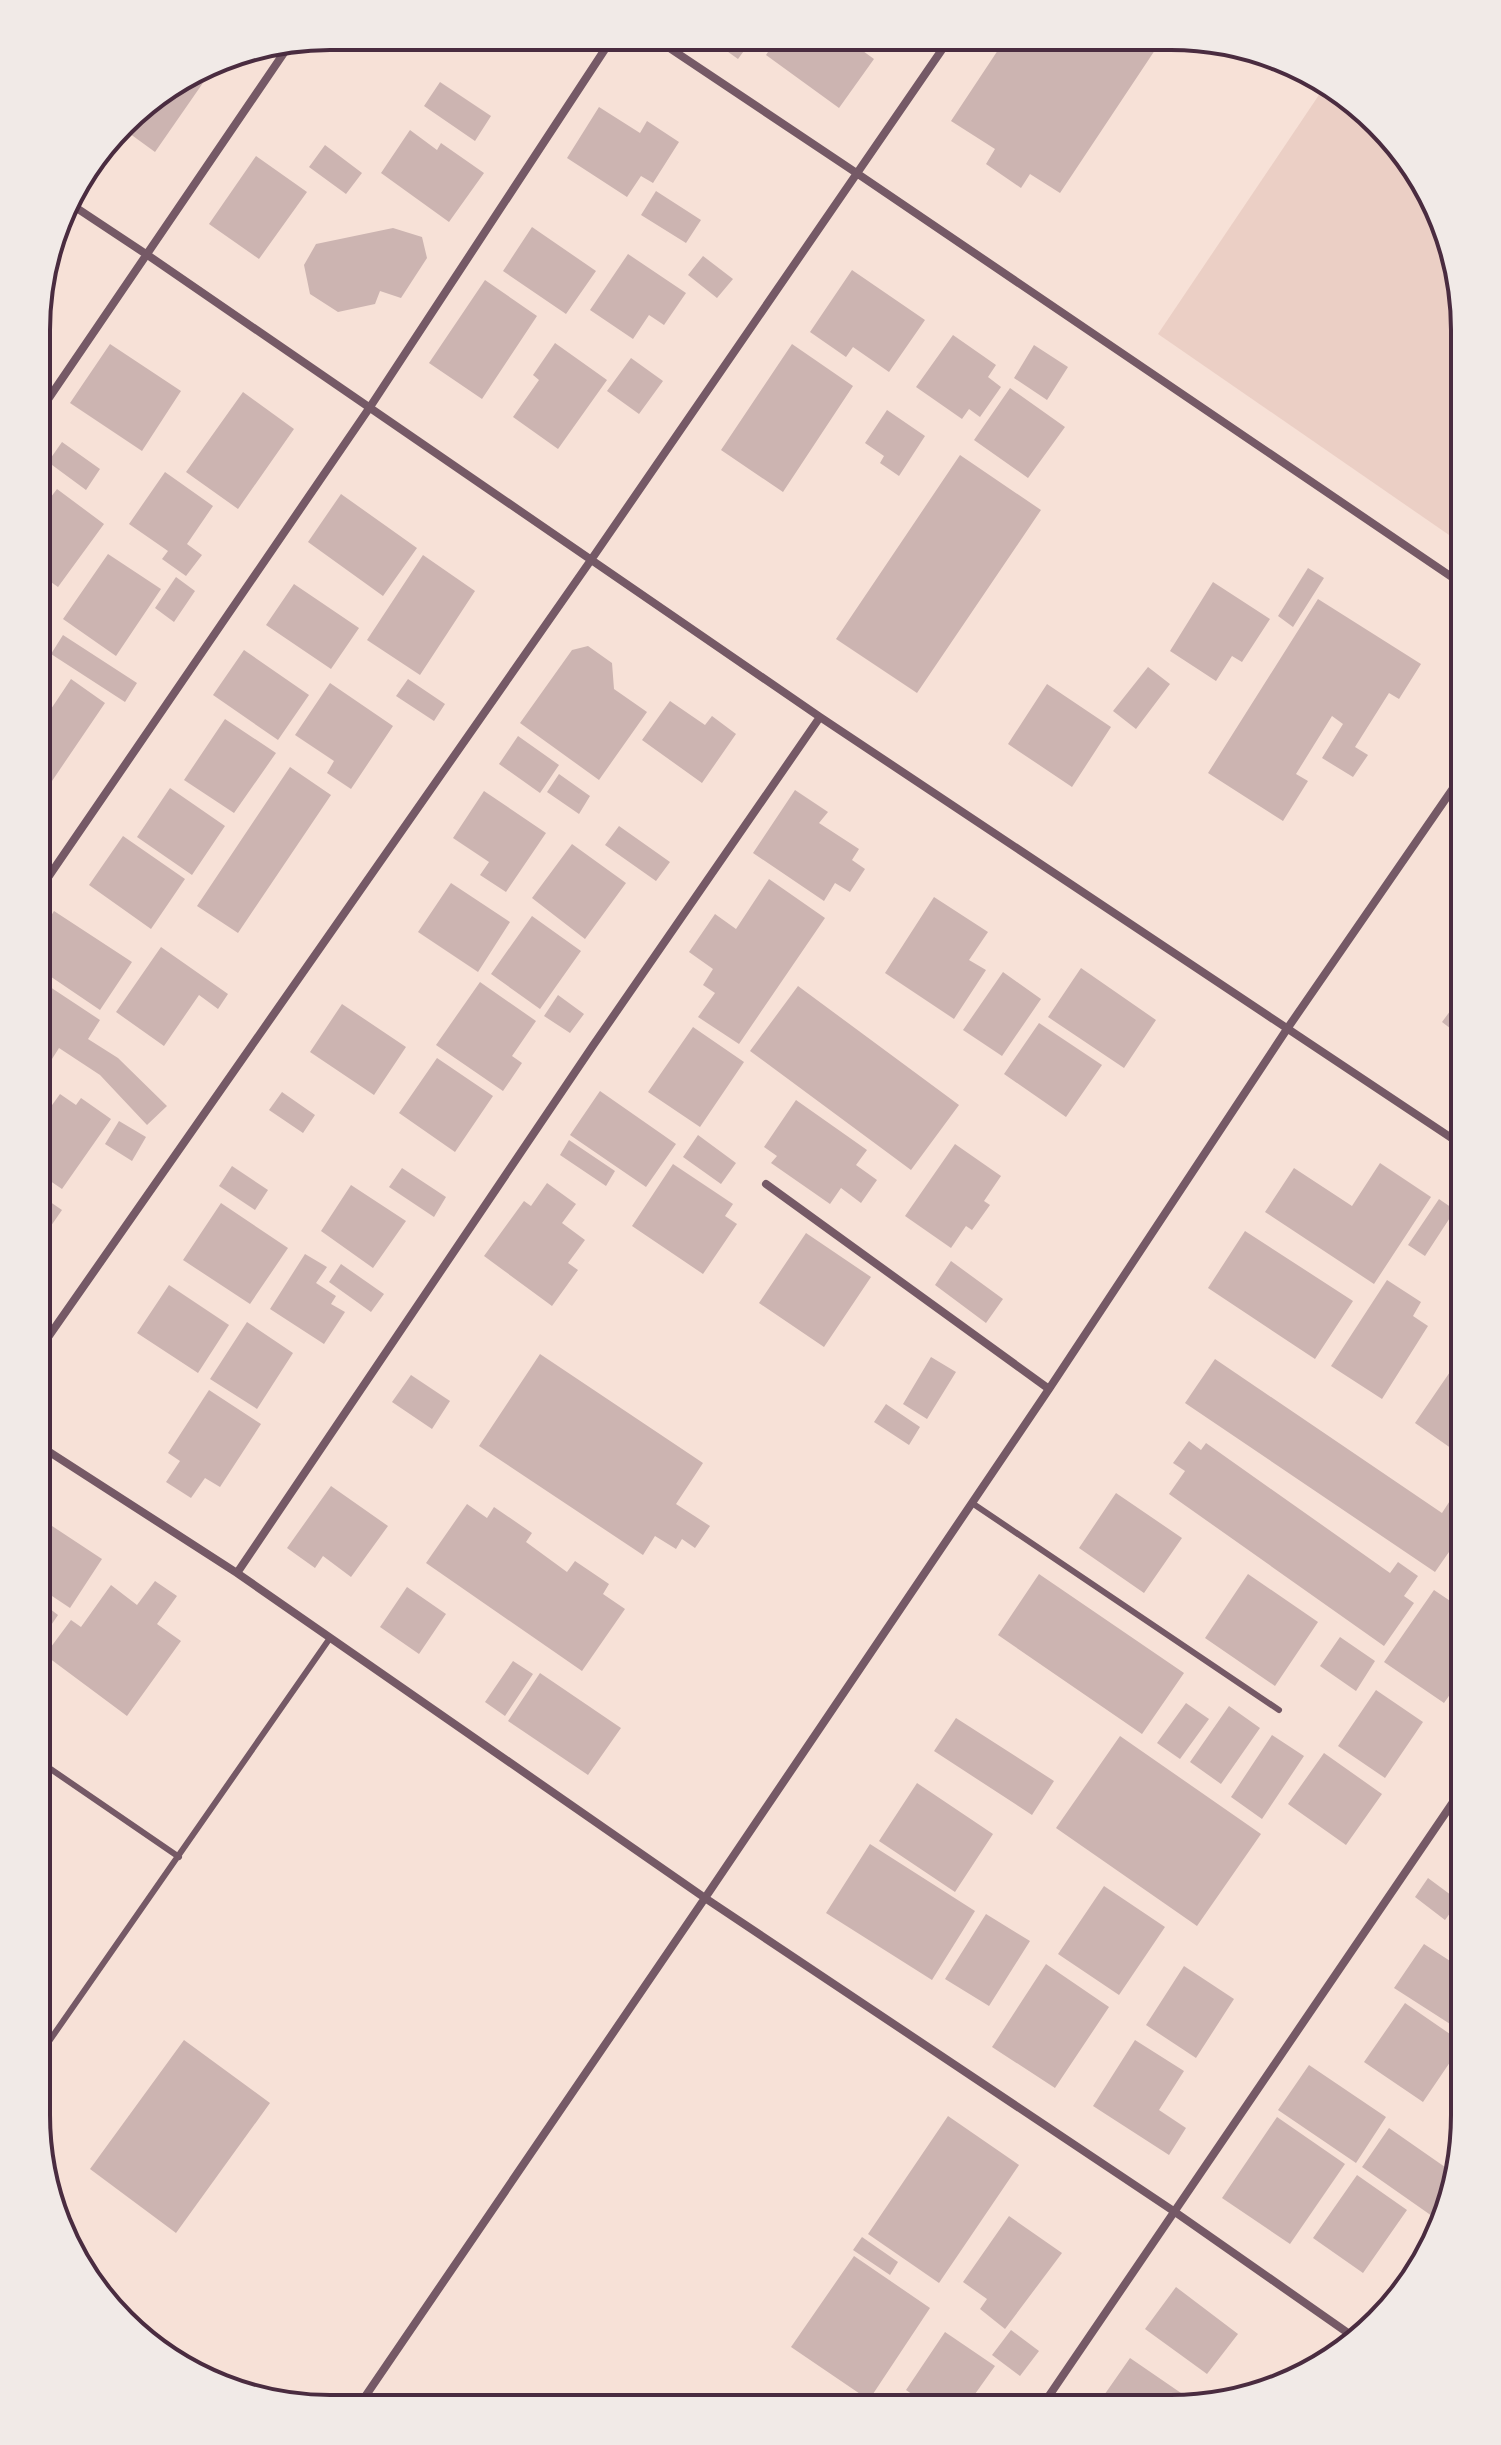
<svg xmlns="http://www.w3.org/2000/svg" width="1501" height="2445" font-family="'Public Sans',sans-serif">
  <style>
    .green { fill: #ebcfc5 }
    .building { fill: #ccb4b1 }
    .lines { fill: none; stroke-linecap: round; stroke-linejoin: round }
    .service { stroke: #755966; stroke-width: 6 }
    .minor { stroke: #755966; stroke-width: 8 }
    .rim { fill: none; stroke: #4a2c40; stroke-width: 4 }
  </style>
  <rect width="100%" height="100%" fill="#f7e1d7"/>
  <!-- green -->
  <path class="green" d="M1327,83L1350,97L1404,151L1443,218L1465,330V546L1158,334Z"/>
  <!-- building -->
  <path class="building" d="M707,37H754L738,59Z
    M778,37L845,38L874,59L839,108L766,55Z
    M1006,38H1163L1060,193L1030,174L1021,188L986,164L995,149L951,121Z
    M195,73L205,80L155,152L122,128L136,109Z
    M440,82L491,116L475,141L424,106Z
    M599,107L640,133L647,121L679,142L653,183L641,176L627,197L567,158Z
    M410,130L437,150L441,143L484,173L449,222L381,173Z
    M325,145L362,173L346,194L309,167Z
    M256,156L307,192L259,259L209,224Z
    M656,191L701,220L686,243L641,215Z
    M532,227L596,271L566,314L503,271Z
    M393,228L422,237L427,258L401,298L380,291L375,304L338,312L310,294L304,265L316,244Z
    M628,254L686,293L664,325L649,315L633,339L590,310Z
    M703,256L733,279L717,298L688,275Z
    M852,270L925,320L889,372L853,347L846,357L810,332Z
    M485,280L537,316L482,399L429,363Z
    M953,335L996,365L988,377L1001,387L980,417L969,409L962,419L916,387Z
    M555,343L607,380L558,449L513,417L539,380L533,375Z
    M110,344L181,391L142,451L70,403Z
    M792,344L853,386L783,492L721,450Z
    M1034,345L1068,367L1047,400L1014,378Z
    M631,358L663,381L639,414L607,391Z
    M1010,388L1065,427L1028,478L974,440Z
    M243,392L294,429L238,509L186,472Z
    M887,410L925,436L899,476L880,463L884,456L865,443Z
    M62,442L100,469L86,490L48,462Z
    M960,455L1041,510L917,693L836,639Z
    M165,472L213,506L187,544L202,555L186,576L162,559L168,551L129,524Z
    M57,489L104,524L58,587L38,573V514Z
    M341,494L417,548L383,596L308,542Z
    M108,554L161,589L116,656L63,619Z
    M423,555L475,591L420,675L367,640Z
    M1308,568L1324,578L1293,627L1278,616Z
    M176,577L195,591L174,622L155,608Z
    M1213,582L1270,619L1242,662L1232,656L1216,681L1170,651Z
    M294,584L359,628L331,669L266,625Z
    M1318,599L1421,664L1399,699L1389,693L1355,747L1368,755L1353,777L1322,758L1343,724L1332,716L1296,774L1308,781L1283,821L1208,773Z
    M63,635L137,683L125,702L51,654Z
    M588,646L612,663L614,689L647,712L599,780L520,723L572,650Z
    M244,650L309,695L278,740L213,695Z
    M1148,667L1170,684L1136,729L1113,711Z
    M71,679L105,703L52,781L38,772V704L49,712Z
    M408,679L445,704L434,721L396,696Z
    M330,683L393,726L351,789L327,773L334,761L295,735Z
    M1047,684L1111,727L1072,787L1008,744Z
    M670,701L705,725L712,716L736,734L702,783L642,740Z
    M225,719L276,753L234,813L184,780Z
    M518,736L559,765L540,793L499,764Z
    M290,767L331,795L238,933L197,906Z
    M559,774L590,796L579,814L547,792Z
    M170,788L225,826L192,875L137,837Z
    M795,790L828,812L819,823L859,849L852,860L865,869L850,892L835,883L824,901L753,853Z
    M484,791L546,833L506,892L480,875L489,862L453,838Z
    M619,826L670,862L656,881L605,845Z
    M123,836L185,879L151,929L89,885Z
    M572,844L626,883L585,939L532,898Z
    M769,879L825,918L739,1044L698,1017L715,993L703,985L713,969L689,952L715,914L736,929Z
    M451,883L510,922L478,972L418,932Z
    M934,897L988,932L969,960L986,970L954,1019L885,973Z
    M54,911L132,962L100,1010L38,968V937Z
    M532,916L581,951L540,1009L491,974Z
    M161,947L228,994L218,1009L199,995L164,1046L116,1012Z
    M1081,968L1156,1020L1124,1068L1048,1017Z
    M1003,972L1041,999L1002,1056L963,1030Z
    M38,979L100,1020L88,1039L118,1058L167,1106L147,1125L100,1075L59,1048L45,1070L37,1065Z
    M480,982L536,1021L512,1056L522,1063L503,1091L436,1045Z
    M798,986L959,1105L911,1170L750,1051Z
    M1465,991V1027L1459,1035L1442,1022Z
    M558,995L584,1014L570,1033L544,1016Z
    M342,1004L406,1047L374,1095L310,1052Z
    M1039,1023L1102,1065L1066,1117L1004,1074Z
    M693,1027L744,1062L700,1127L648,1092Z
    M437,1058L493,1096L455,1152L399,1113Z
    M600,1091L676,1144L646,1187L570,1135Z
    M282,1092L315,1115L303,1133L269,1110Z
    M60,1094L76,1105L81,1098L111,1119L62,1189L37,1172V1126Z
    M796,1100L867,1150L856,1165L877,1180L861,1203L841,1188L830,1204L771,1163L777,1156L764,1147Z
    M119,1121L146,1137L132,1161L105,1144Z
    M698,1135L736,1163L721,1184L683,1157Z
    M569,1140L615,1171L606,1186L560,1155Z
    M955,1144L1001,1176L984,1201L990,1205L972,1230L966,1226L951,1248L905,1216Z
    M1380,1163L1431,1197L1374,1284L1265,1212L1294,1168L1352,1206Z
    M673,1164L733,1204L725,1216L737,1224L703,1274L632,1226Z
    M232,1166L268,1190L255,1210L219,1186Z
    M402,1168L446,1197L434,1217L389,1187Z
    M547,1183L576,1204L562,1223L585,1240L568,1263L578,1270L552,1306L484,1256L524,1201L531,1206Z
    M351,1185L406,1221L373,1268L321,1231Z
    M37,1193L62,1210L37,1246Z
    M1439,1199L1455,1210L1425,1256L1408,1245Z
    M221,1203L288,1248L250,1304L183,1260Z
    M1245,1231L1353,1301L1315,1359L1208,1288Z
    M806,1233L871,1277L824,1347L759,1303Z
    M305,1254L327,1267L316,1283L336,1296L331,1304L345,1312L324,1344L270,1309Z
    M951,1261L1003,1299L986,1323L935,1285Z
    M341,1264L384,1294L371,1312L329,1282Z
    M1387,1280L1421,1302L1413,1316L1428,1326L1382,1399L1331,1366Z
    M169,1285L229,1325L198,1373L137,1333Z
    M247,1322L293,1353L257,1409L210,1379Z
    M1465,1350V1458L1415,1423Z
    M540,1354L703,1463L676,1504L710,1526L695,1548L682,1539L676,1549L655,1536L643,1555L479,1446Z
    M931,1357L956,1372L927,1419L903,1404Z
    M1215,1359L1442,1513L1453,1496L1465,1504V1529L1435,1572L1185,1403Z
    M411,1375L450,1401L432,1429L392,1402Z
    M209,1390L261,1424L220,1487L205,1478L191,1498L166,1482L180,1461L168,1453Z
    M886,1404L920,1427L909,1445L874,1422Z
    M1189,1441L1201,1450L1206,1443L1390,1573L1398,1562L1418,1576L1404,1596L1414,1603L1384,1646L1169,1494L1185,1471L1173,1463Z
    M331,1486L388,1526L351,1577L323,1556L315,1568L287,1548Z
    M1116,1493L1182,1538L1144,1593L1079,1548Z
    M467,1504L487,1518L494,1507L532,1533L526,1542L567,1572L575,1561L609,1584L603,1594L625,1609L582,1671L426,1563Z
    M49,1524L102,1559L70,1608L37,1586V1543Z
    M1039,1574L1184,1673L1142,1734L998,1635Z
    M1248,1574L1318,1622L1275,1686L1205,1638Z
    M155,1581L177,1596L157,1624L181,1641L127,1716L45,1655L71,1620L81,1627L111,1585L137,1605Z
    M407,1587L446,1614L419,1654L380,1627Z
    M1434,1590L1465,1611V1673L1444,1703L1384,1662Z
    M37,1599L58,1615L37,1646Z
    M1340,1637L1375,1661L1356,1691L1320,1666Z
    M513,1661L533,1674L505,1716L485,1702Z
    M540,1673L621,1728L588,1775L508,1721Z
    M1376,1690L1423,1722L1385,1778L1338,1746Z
    M1186,1703L1209,1719L1180,1759L1157,1743Z
    M1229,1706L1260,1728L1221,1784L1190,1762Z
    M956,1718L1054,1781L1032,1815L934,1751Z
    M1272,1735L1304,1756L1262,1819L1231,1797Z
    M1120,1736L1261,1834L1197,1926L1056,1828Z
    M1324,1753L1382,1794L1346,1845L1288,1804Z
    M917,1783L993,1834L955,1892L879,1841Z
    M870,1844L975,1911L932,1980L826,1913Z
    M1428,1878L1459,1901L1445,1920L1415,1897Z
    M1104,1886L1165,1927L1119,1995L1058,1954Z
    M1464,1909V1941L1449,1931Z
    M986,1914L1030,1941L989,2006L945,1979Z
    M1424,1944L1464,1970V2025L1461,2031L1394,1988Z
    M1046,1964L1109,2007L1055,2088L992,2047Z
    M1184,1966L1234,1999L1196,2058L1146,2025Z
    M1405,2003L1463,2043L1423,2102L1364,2062Z
    M184,2040L270,2103L176,2233L90,2169Z
    M1135,2040L1184,2071L1159,2110L1186,2128L1169,2155L1093,2106Z
    M1309,2065L1386,2117L1356,2163L1278,2110Z
    M948,2116L1019,2165L939,2283L868,2234Z
    M1277,2117L1345,2164L1290,2244L1222,2198Z
    M1389,2128L1455,2174L1442,2223L1362,2167Z
    M1357,2175L1407,2210L1363,2273L1313,2238Z
    M1009,2216L1062,2253L1005,2329L980,2309L987,2299L963,2282Z
    M862,2237L898,2262L890,2275L853,2250Z
    M854,2256L930,2308L869,2400L791,2347Z
    M1176,2287L1238,2334L1207,2374L1145,2329Z
    M1011,2330L1039,2351L1020,2376L992,2355Z
    M945,2332L995,2366L965,2408H932L906,2390Z
    M1130,2358L1181,2393L1170,2409H1112L1100,2401Z
    M893,2399L906,2408H887Z"/>
  <g class="lines">
    <!-- service -->
    <path class="service" d="M972,1503L1279,1710
      M36,1759L179,1857
      M36,2060L330,1638"/>
    <!-- minor -->
    <path class="minor" d="M653,37L858,174L1465,586
      M66,201L146,254L820,717L1465,1147
      M38,414L290,44
      M38,892L370,407L613,37
      M766,1184L1049,1389
      M37,1353L591,560L950,38
      M37,1444L237,1573L705,1898L1175,2212L1358,2340
      M237,1573L592,1047L820,717
      M358,2407L705,1898L1049,1389L1287,1029L1465,771
      M1040,2409L1464,1786"/>
  </g>
  <!-- crop -->
  <path d="M0 0H1501V2445H0ZM330 50H1171A280 280 0 0 1 1451 330V2115A280 280 0 0 1 1171 2395H330A280 280 0 0 1 50 2115V330A280 280 0 0 1 330 50Z" fill="#f1eae7" fill-rule="evenodd"/>
  <path class="rim" d="M330 50H1171A280 280 0 0 1 1451 330V2115A280 280 0 0 1 1171 2395H330A280 280 0 0 1 50 2115V330A280 280 0 0 1 330 50Z"/>
</svg>
